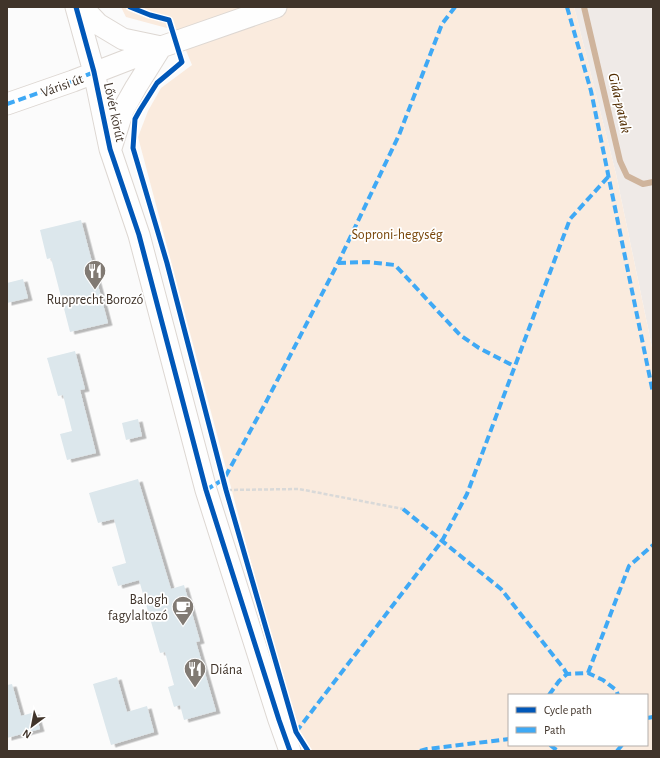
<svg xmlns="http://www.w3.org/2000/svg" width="660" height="758" font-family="'Alegreya Sans',sans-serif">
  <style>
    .built { fill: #efeae7 }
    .green { fill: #faebde; fill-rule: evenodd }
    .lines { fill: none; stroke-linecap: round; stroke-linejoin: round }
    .stream { stroke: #cfb49c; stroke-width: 6 }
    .building { fill: #dce7ec; filter: url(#shadow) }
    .street-casing { stroke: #ddd7d2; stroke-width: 23 }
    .path { stroke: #d9d9d8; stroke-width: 2.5; stroke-dasharray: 4 2; stroke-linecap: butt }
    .street { stroke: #fefefe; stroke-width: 21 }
    .quiet { stroke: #3fa9f5; stroke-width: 4; stroke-dasharray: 8 4; stroke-linecap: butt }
    .cycleway-casing { stroke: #fff; stroke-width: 8 }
    .cycleway { stroke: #0057b8; stroke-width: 5 }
    .labels { text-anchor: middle; stroke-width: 3.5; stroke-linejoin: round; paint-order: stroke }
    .street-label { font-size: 14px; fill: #40342a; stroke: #fff }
    .park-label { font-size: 14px; fill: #784509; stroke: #fff }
    .poi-label { font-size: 14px; fill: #40342a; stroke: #fff }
    .water-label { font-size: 15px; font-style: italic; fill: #512c00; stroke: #fff }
  </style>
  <defs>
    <filter id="shadow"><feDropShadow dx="4.5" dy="2.5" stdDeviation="0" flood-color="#0004"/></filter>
  </defs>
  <rect width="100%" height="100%" fill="#fbfbfb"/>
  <!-- built -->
  <path class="built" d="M574,7H653V352L616,174Z"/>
  <!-- green -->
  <path class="green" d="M121,7H574L616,174L653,352V751H306L296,732L138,137L148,111L161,88L192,65L178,31L126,17ZM509,695H647V745H509Z"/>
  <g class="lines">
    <!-- stream -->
    <path class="stream" d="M584,7L620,161L627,176L643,184L653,182"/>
  </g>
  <!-- building -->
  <path class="building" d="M81,220L108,323L70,332L51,258L47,259L40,230Z
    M23,279L28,298L7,303V283Z
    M75,351L85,389L80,390L96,453L67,460L60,434L72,431L63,395L58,396L47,358Z
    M138,419L142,436L126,440L122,423Z
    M138,479L171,589L184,585L200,641L196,642L216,711L184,720L180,705L174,707L168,687L174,685L165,652L160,653L139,580L118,586L112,567L126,563L114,519L98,523L89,493Z
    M117,677L127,712L147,706L154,732L111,745L93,684Z
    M12,684L21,716L35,712L40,729L7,738V685Z"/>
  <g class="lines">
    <!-- street casing -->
    <g class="street-casing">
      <path id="street" d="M76,7L94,72L110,149L139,235L206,490L279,720L290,751
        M82,7L98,24L123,39L161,47
        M7,104L73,81L161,47L276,7
        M111,148L123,110L136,87L161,47"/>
    </g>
    <!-- path -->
    <path class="path" d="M228,490L299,489L403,509"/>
    <!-- street -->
    <use href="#street" class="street"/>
    <!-- quiet -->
    <path class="quiet" d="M567,7L591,91L653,393
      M7,104L73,81L94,72
      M338,263L368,262L395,265L460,335L479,348L514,366
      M206,490L224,479L265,404L338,263L399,135L442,24L455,7
      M403,509L501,589L564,669L567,674
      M588,673L629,566L653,545
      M549,695L559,681L567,674L588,673L603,680L616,690L618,695
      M647,718L653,717
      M296,732L442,541L467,494L570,219L608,177
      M550,745L558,751
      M420,751L427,749L509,739
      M617,751L622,745"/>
    <!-- cycleway casing -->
    <g class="cycleway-casing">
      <path id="cycleway" d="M76,7L94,72L110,149L139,235L206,490L279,720L290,751
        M130,7L150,15L169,20L182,62L157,83L140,110L135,119L133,148L167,263L226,490L296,732L308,751"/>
    </g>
    <!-- cycleway -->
    <use href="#cycleway" class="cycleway"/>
  </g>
  <!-- icons -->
  <defs>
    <g id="restaurant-pin" transform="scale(1.15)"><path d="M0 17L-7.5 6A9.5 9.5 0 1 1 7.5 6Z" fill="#817a73" stroke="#fff"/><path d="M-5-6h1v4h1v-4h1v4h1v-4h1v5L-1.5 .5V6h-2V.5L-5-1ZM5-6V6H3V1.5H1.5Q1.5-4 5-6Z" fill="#fff"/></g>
    <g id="cafe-pin" transform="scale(1.15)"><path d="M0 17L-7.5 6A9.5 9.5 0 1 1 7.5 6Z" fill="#817a73" stroke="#fff"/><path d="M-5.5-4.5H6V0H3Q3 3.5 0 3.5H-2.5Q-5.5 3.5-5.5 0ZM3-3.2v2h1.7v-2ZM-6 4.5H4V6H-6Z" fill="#fff"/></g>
  </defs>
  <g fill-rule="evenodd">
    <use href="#restaurant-pin" x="95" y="271"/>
    <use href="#cafe-pin" x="183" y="607"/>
    <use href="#restaurant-pin" x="195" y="669"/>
  </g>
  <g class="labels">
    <!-- street labels -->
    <g class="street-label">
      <text transform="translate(62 85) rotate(-20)" y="5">Várisi út</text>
      <text transform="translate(115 112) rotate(78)" y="5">Lővér körút</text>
    </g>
    <!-- park labels -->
    <g class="park-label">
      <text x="397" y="239">Soproni-hegység</text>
    </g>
    <!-- poi labels -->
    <g class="poi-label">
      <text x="95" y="304">Rupprecht Borozó</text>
      <text x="168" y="604" text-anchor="end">Balogh<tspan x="168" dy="16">fagylaltozó</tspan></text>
      <text x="210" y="674" text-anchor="start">Diána</text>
    </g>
    <!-- water labels -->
    <g class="water-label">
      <text transform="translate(620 103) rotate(77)" y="5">Gida-patak</text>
    </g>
  </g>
  <!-- border -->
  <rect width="660" height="758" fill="none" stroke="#40342a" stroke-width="16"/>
  <!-- legend -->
  <rect x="508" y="694" width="140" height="52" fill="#ffffff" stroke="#b3aeaa"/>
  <rect x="516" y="707" width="20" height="6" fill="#0057b8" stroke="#b3aeaa"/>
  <text x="544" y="714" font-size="12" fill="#40342a">Cycle path</text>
  <rect x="516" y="727" width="20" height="6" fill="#3fa9f5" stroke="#b3aeaa"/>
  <text x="544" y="734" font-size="12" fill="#40342a">Path</text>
  <!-- north arrow -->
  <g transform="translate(32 726) rotate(212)" stroke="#ffffff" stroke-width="3" paint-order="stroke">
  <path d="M0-3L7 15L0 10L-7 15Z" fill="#40342a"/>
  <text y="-6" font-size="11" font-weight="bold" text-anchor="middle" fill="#40342a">N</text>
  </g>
</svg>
